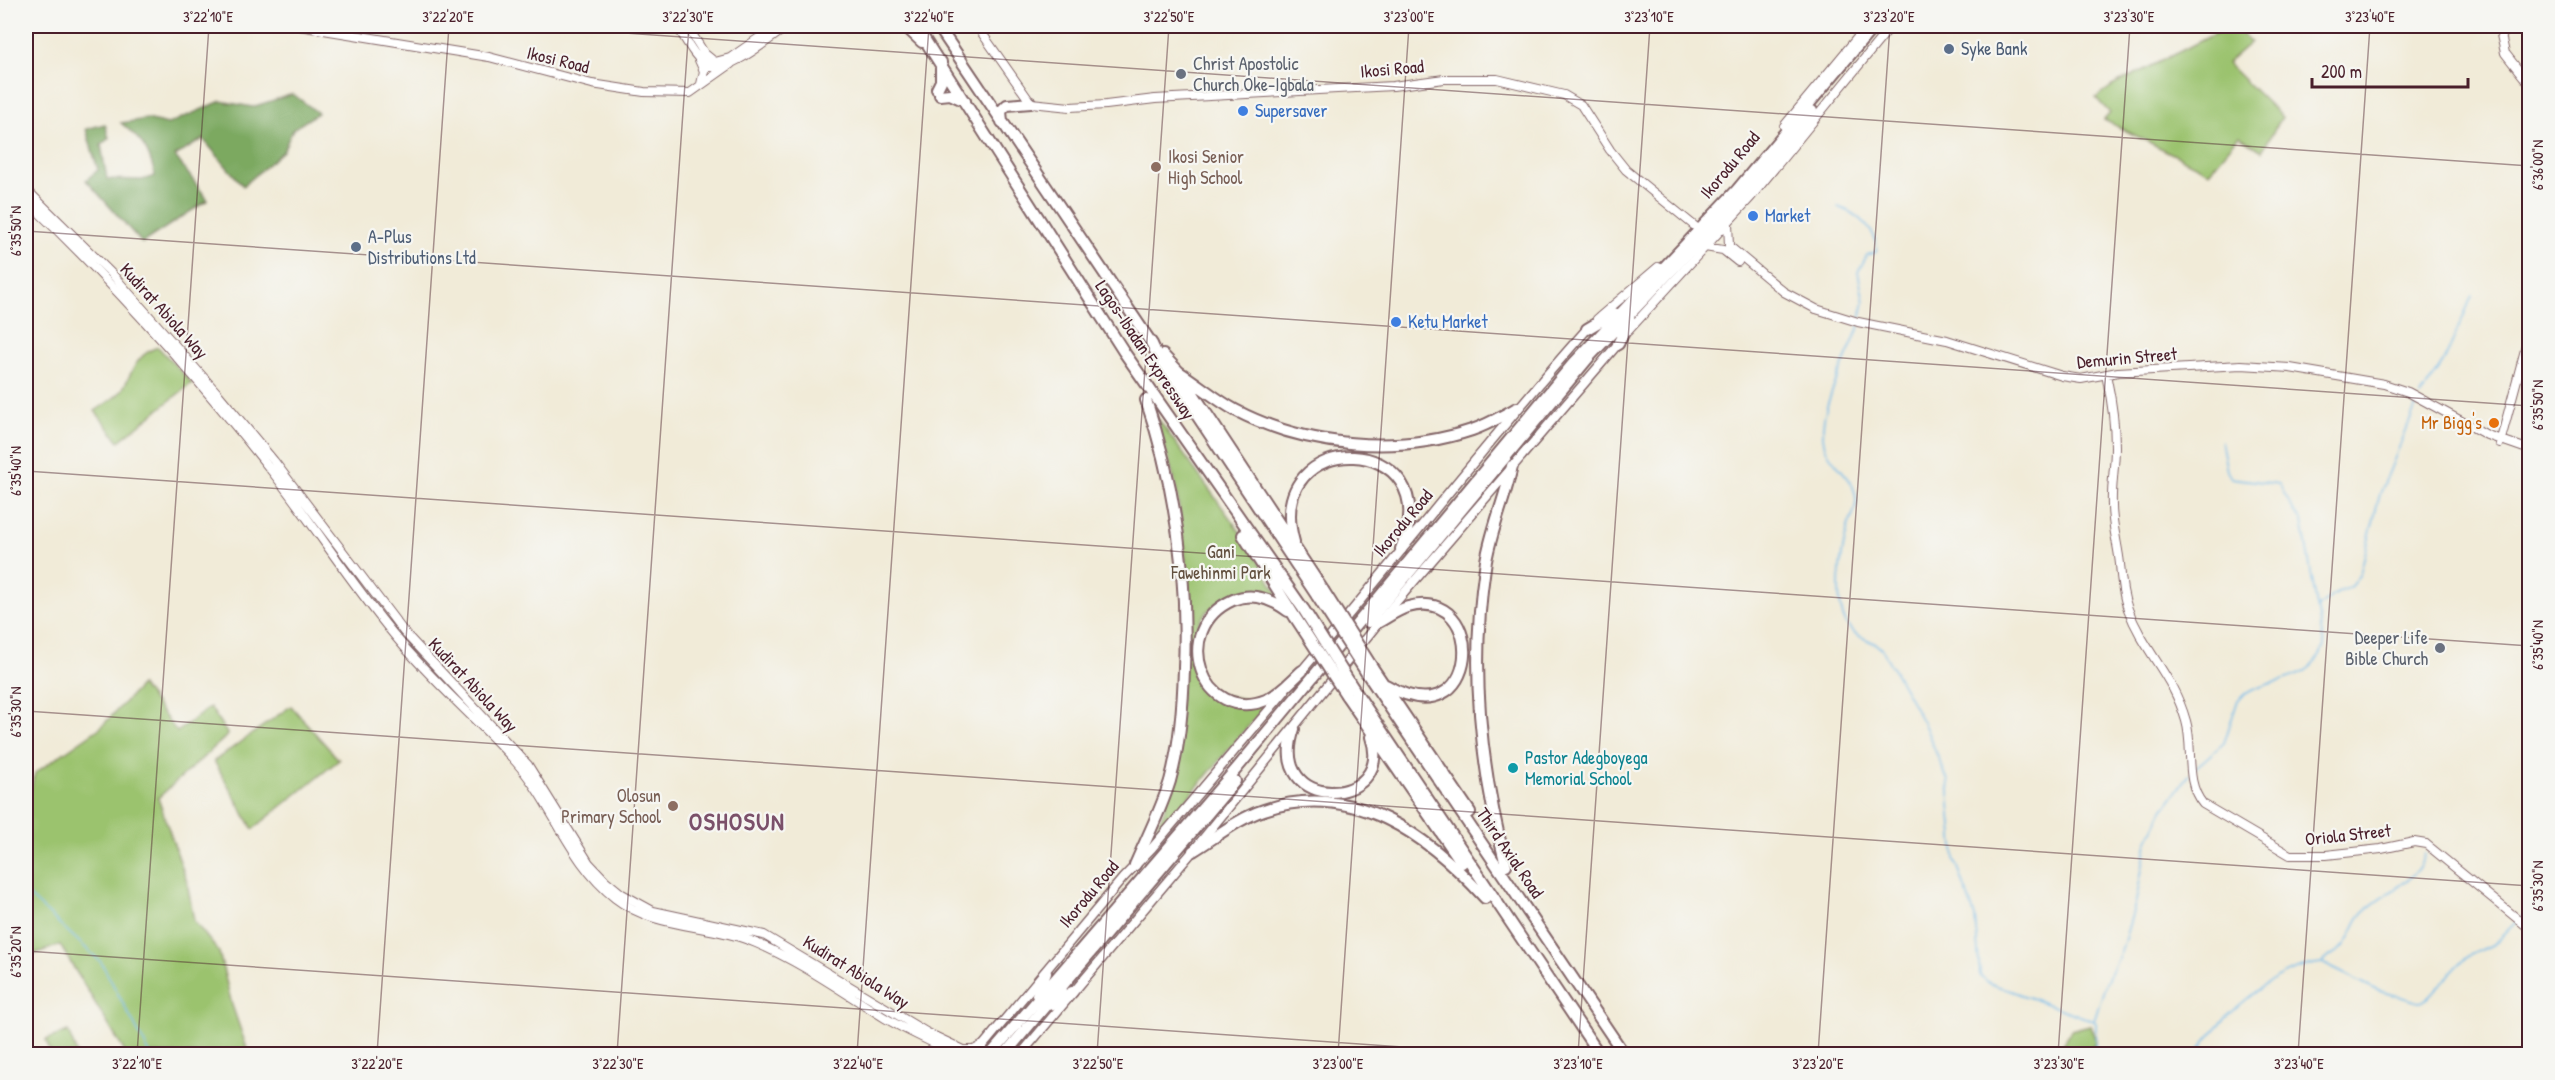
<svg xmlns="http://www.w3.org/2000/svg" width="2555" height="1080" font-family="'Patrick Hand',sans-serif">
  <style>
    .green { fill: #9bc36e; stroke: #72714c; stroke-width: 1.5 }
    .forest { fill: #7ca961; stroke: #636446; stroke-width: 1.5 }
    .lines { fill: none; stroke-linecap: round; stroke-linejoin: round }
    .stream { stroke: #72baea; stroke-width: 1.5 }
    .secondary-casing { stroke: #846668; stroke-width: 10 }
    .primary-casing { stroke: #846668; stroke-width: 11 }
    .highway-casing { stroke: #846668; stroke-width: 14 }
    .secondary { stroke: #fff; stroke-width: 8 }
    .primary { stroke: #fff; stroke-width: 8 }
    .highway { stroke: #fff; stroke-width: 10 }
    .highway-bridge-casing { stroke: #846668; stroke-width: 14; stroke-linecap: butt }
    .highway-bridge { stroke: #fff; stroke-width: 10 }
    .ticks { fill: none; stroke: #4a1f2b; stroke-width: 1.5; stroke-opacity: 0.45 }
    .service-dot { fill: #5c6f8a; stroke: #f6f6f2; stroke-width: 2 }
    .worship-dot { fill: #6b7280; stroke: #f6f6f2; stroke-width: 2 }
    .shop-dot { fill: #3f7fe0; stroke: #f6f6f2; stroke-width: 2 }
    .education-dot { fill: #8d6e63; stroke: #f6f6f2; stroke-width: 2 }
    .food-dot { fill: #e8710a; stroke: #f6f6f2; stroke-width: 2 }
    .culture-dot { fill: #0f9aa8; stroke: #f6f6f2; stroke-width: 2 }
    .labels { text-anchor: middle; stroke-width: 4.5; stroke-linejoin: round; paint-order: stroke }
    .service-label { font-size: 18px; fill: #4e5e75; stroke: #f6f6f2; text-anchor: start }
    .street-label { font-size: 18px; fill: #4a1f2b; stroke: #f6f6f2 }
    .worship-label { font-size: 18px; fill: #5b616d; stroke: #f6f6f2; text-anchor: start }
    .shop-label { font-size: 18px; fill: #366cbe; stroke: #f6f6f2; text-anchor: start }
    .education-label { font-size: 18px; fill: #785e54; stroke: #f6f6f2; text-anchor: start }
    .food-label { font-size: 18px; fill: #c56008; stroke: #f6f6f2; text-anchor: end }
    .park-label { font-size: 18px; fill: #62503f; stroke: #f6f6f2 }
    .culture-label { font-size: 18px; fill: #0d838f; stroke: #f6f6f2; text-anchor: start }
    .district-label { font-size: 24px; font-weight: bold; letter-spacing: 1.5px; fill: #7b506a; stroke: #f6f6f2 }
    .neatline { fill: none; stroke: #4a1f2b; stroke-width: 2 }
    .ticks-label { font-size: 15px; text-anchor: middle; fill: #4a1f2b }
  </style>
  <rect width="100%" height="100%" fill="#f6f6f2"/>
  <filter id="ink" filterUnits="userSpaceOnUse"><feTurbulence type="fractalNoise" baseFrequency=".0167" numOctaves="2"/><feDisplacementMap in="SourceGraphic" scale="12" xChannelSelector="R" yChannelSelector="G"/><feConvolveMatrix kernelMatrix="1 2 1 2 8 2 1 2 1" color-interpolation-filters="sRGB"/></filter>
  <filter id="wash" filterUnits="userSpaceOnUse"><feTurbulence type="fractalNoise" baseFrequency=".008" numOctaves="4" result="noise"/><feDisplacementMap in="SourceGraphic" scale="24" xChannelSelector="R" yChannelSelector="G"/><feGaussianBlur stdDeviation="1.35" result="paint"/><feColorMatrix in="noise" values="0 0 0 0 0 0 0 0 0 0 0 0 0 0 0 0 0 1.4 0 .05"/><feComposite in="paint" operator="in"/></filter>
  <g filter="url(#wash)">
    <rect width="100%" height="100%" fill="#f1ebd8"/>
    <!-- green -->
    <path class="green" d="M2226,26H2233L2251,42L2227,63L2282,117L2262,151L2239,136L2209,172L2104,120L2110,113L2096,98L2112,86L2220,31Z
      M158,347L192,383L119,441L95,411C103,405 116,398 122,390C133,372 135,355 158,347Z
      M1159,420L1251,547L1281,600C1268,598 1252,592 1239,593C1232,594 1224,599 1218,603C1186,623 1189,665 1210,692L1267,704L1155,837L1153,836L1165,808L1189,630L1188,579L1179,508L1175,482L1157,421Z
      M141,685L177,732L210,707L228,735L158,798L187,882L194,921L219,952L232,1005L249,1054H126L60,945L34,954L26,962V806L35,773L101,727Z
      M291,706L339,760L253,829L214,761Z
      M2090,1025L2096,1041L2087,1054H2057L2071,1030Z
      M68,1031L77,1054H51L46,1040Z"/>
    <!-- forest -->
    <path class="forest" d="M293,94L318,113L293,129L283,151L243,186L203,139L175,156L208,200L142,243L86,180L98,170L86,129L105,124L109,138L101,145L107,179L142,180L155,176C149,148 142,141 121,123L147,119L168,124L221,101L252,107Z"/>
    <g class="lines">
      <!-- stream -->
      <path class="stream" d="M1838,207C1855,212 1881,233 1876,252L1867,255L1858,272L1864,302L1860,319
        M1859,326C1849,359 1810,419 1827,451C1837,470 1855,477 1856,501C1856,511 1851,517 1848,527C1841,553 1831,605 1850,629C1859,640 1875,639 1883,651L1924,724L1948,781L1955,859L1975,917L1980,975L1989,983L2094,1021
        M2421,396L2445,359L2472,296
        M2316,609L2332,596L2351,586L2360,574L2380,494L2418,401
        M2194,769L2224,743L2238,700C2267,673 2308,690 2324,646L2302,521L2295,513L2279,484L2231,478L2227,471L2221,441
        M26,893L101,962L150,1054
        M2521,918L2530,911
        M2324,964L2379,991L2419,1002L2425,1001L2466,957L2494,944L2517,921
        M2095,1054L2096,1023L2094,1021L2106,983L2121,952L2136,901L2147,843L2163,810L2189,775
        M2196,1054C2222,1016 2274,967 2323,963C2329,955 2337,953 2344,946C2352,937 2354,923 2362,914C2383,891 2415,886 2425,854"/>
    </g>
  </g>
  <g filter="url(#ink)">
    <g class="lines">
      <!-- secondary casing -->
      <g class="secondary-casing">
        <path id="secondary" d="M299,26L489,57L592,84L644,92L690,93L731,64
          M677,26C685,38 694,58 708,66C725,76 773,36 788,26
          M687,26L704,53L715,62L730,58L776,26
          M977,26L1031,103L1070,107L1106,105L1155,99L1393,86L1444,79H1497L1564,95L1581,105L1610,150L1626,170L1697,228
          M2501,35L2505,53L2530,85
          M2502,36L2509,26
          M699,60L704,71L701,84
          M1784,126L1867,26
          M26,189L112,274L219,395L274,461L404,632L528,765L589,863L605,880L622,894L653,911L764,935L926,1032L964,1050H974L981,1046
          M26,200C113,283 195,374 270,469C313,523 350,582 395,636C432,681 477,719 516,762C554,805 569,862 615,898C656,930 710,923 756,943C801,962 843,992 885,1018C907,1031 931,1041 954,1054
          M1728,223L1729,246L1784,292L1816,309L1858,322L1947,340L2062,376L2081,379L2118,372L2241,365L2290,368L2384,384L2408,392L2487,435L2530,450
          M1705,247L1723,250L1738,262
          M1597,319L1658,267
          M1628,331L1751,197L1891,26
          M2107,379C2112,402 2115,424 2115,447C2115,467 2111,486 2112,506C2112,525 2118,545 2120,564C2121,579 2123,596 2128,609C2144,652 2173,675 2186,721C2194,748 2184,782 2203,804L2290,855H2326L2381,849L2414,842L2426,844L2530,929
          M2500,443L2530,331"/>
      </g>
      <!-- primary casing -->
      <g class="primary-casing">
        <path id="primary" d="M1299,674C1396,560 1487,441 1587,329
          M976,1054L1123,878L1152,848L1285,691
          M1021,1054L1193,851L1379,622L1618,344"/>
      </g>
      <!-- highway casing -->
      <g class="highway-casing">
        <path id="highway" d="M905,26L922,42
          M916,26L1124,352L1304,610
          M938,26L1152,344L1157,355L1317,596
          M937,89L941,81V62
          M940,95L950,94L965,101
          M1002,122L1001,111L1007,105L1031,103
          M1587,329L1614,313
          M1618,344L1630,320
          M1163,355L1179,372L1323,590
          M1179,372C1198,384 1215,399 1235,410C1305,447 1397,455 1472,430C1488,425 1502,416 1517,408
          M1243,535L1295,617
          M1294,542C1261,425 1450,430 1401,549
          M1288,611C1272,599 1252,592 1233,600C1168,629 1203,725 1266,700C1280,694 1291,681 1302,671
          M1368,622L1589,357L1752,186L1812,111
          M1379,622C1388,617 1397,610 1408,607C1489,584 1483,742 1386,685
          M1372,667L1470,812
          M1366,672L1624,1054
          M1353,688L1599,1054
          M1346,695L1462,863
          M1294,729C1265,814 1396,809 1371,737
          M1193,851C1216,837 1239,818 1264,810C1354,780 1428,835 1485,898
          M1135,865C1147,837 1161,810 1170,781C1180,745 1183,706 1184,668C1188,575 1176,488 1146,400
          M1506,865C1480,767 1470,668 1485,567C1490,532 1505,500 1512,466
          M1037,995L1046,973
          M1053,1004L1072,992
          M991,1054L1238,767L1572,365L1737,190L1874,26
          M1005,1054L1235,781"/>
      </g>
      <!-- secondary -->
      <use href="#secondary" class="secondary"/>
      <!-- primary -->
      <use href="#primary" class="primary"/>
      <!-- highway -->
      <use href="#highway" class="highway"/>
      <!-- highway-bridge casing -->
      <g class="highway-bridge-casing">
        <path id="highway-bridge" d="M1323,590L1372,667
          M1317,596L1366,672
          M1304,610L1353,688
          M1295,617L1346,695"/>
      </g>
      <!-- highway-bridge -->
      <use href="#highway-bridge" class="highway-bridge"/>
    </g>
  </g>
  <!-- ticks -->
  <path class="ticks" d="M525,26L2530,166M26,231L2530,406M26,471L2530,646M26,711L2530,886M26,951L1503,1054M137,1054L209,26M377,1054L449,26M617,1054L689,26M857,1054L929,26M1097,1054L1169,26M1338,1054L1409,26M1578,1054L1650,26M1818,1054L1890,26M2058,1054L2130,26M2298,1054L2370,26"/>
  <!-- markers -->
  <g class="service-dot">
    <circle cx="1949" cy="49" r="6"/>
    <circle cx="356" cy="247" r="6"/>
  </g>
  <g class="worship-dot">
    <circle cx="1181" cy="74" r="6"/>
    <circle cx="2440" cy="648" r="6"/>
  </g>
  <g class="shop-dot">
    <circle cx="1243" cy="111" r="6"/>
    <circle cx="1753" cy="216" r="6"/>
    <circle cx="1396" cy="322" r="6"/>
  </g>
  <g class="education-dot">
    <circle cx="1156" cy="167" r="6"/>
    <circle cx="673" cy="806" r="6"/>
  </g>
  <circle class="food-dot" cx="2494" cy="423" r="6"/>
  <circle class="culture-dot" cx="1513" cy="768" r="6"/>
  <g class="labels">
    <!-- service labels -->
    <g class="service-label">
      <text x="1961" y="55">Syke Bank</text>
      <text x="368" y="243">A-Plus<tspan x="368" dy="21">Distributions Ltd</tspan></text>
    </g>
    <!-- street labels -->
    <g class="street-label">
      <text transform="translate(558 60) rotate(14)" y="6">Ikosi Road</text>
      <text transform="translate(1392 69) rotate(-5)" y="6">Ikosi Road</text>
      <text transform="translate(1730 165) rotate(-50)" y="6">Ikorodu Road</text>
      <text transform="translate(164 311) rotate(48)" y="6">Kudirat Abiola Way</text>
      <text transform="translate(1145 350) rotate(56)" y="6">Lagos-Ibadan Expressway</text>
      <text transform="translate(2127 358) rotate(-5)" y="6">Demurin Street</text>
      <text transform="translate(1403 523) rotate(-50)" y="6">Ikorodu Road</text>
      <text transform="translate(473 685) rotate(47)" y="6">Kudirat Abiola Way</text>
      <text transform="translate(2348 835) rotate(-6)" y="6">Oriola Street</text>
      <text transform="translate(1510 853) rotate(56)" y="6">Third Axial Road</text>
      <text transform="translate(1089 894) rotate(-50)" y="6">Ikorodu Road</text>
      <text transform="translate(856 972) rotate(32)" y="6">Kudirat Abiola Way</text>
    </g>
    <!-- worship labels -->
    <g class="worship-label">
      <text x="1193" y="70">Christ Apostolic<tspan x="1193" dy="21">Church Oke-Igbala</tspan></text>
      <text x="2428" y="644" text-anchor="end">Deeper Life<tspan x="2428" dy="21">Bible Church</tspan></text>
    </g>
    <!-- shop labels -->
    <g class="shop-label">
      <text x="1255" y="117">Supersaver</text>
      <text x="1765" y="222">Market</text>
      <text x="1408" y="328">Ketu Market</text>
    </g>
    <!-- education labels -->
    <g class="education-label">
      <text x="1168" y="163">Ikosi Senior<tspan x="1168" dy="21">High School</tspan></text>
      <text x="661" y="802" text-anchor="end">Olosun<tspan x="661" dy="21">Primary School</tspan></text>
    </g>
    <!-- food labels -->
    <g class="food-label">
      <text x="2482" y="429">Mr Bigg's</text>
    </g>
    <!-- park labels -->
    <g class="park-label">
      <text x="1221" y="558">Gani<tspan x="1221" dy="21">Fawehinmi Park</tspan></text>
    </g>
    <!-- culture labels -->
    <g class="culture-label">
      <text x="1525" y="764">Pastor Adegboyega<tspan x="1525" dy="21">Memorial School</tspan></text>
    </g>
    <!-- district labels -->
    <g class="district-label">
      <text x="737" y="830">OSHOSUN</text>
    </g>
  </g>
  <!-- margin -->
  <rect width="2555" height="1080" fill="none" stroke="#f6f6f2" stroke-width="66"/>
  <!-- scale -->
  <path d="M2312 78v9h156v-9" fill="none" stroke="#4a1f2b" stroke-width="3"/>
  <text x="2321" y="78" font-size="18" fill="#4a1f2b" stroke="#f6f6f2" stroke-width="4.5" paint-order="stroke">200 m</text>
  <rect x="33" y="33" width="2489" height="1014" class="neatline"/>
  <g class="ticks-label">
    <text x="208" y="22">3°22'10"E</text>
    <text x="448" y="22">3°22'20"E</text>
    <text x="688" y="22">3°22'30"E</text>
    <text x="929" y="22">3°22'40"E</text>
    <text x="1169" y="22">3°22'50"E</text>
    <text x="1409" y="22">3°23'00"E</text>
    <text x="1649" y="22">3°23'10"E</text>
    <text x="1889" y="22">3°23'20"E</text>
    <text x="2129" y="22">3°23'30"E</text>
    <text x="2370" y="22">3°23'40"E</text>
    <text transform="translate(2538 165) rotate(-90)" y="5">6°36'00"N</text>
    <text transform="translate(16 231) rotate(-90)" y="5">6°35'50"N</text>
    <text transform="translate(2538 405) rotate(-90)" y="5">6°35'50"N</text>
    <text transform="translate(16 471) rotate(-90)" y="5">6°35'40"N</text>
    <text transform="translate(2538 645) rotate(-90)" y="5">6°35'40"N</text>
    <text transform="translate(16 712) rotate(-90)" y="5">6°35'30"N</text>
    <text transform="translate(2538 886) rotate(-90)" y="5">6°35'30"N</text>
    <text transform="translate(16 952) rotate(-90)" y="5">6°35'20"N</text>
    <text x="137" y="1069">3°22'10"E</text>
    <text x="377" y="1069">3°22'20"E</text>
    <text x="618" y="1069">3°22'30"E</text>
    <text x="858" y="1069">3°22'40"E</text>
    <text x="1098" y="1069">3°22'50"E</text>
    <text x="1338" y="1069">3°23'00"E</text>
    <text x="1578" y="1069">3°23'10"E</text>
    <text x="1818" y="1069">3°23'20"E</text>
    <text x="2059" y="1069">3°23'30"E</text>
    <text x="2299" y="1069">3°23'40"E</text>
  </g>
</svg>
